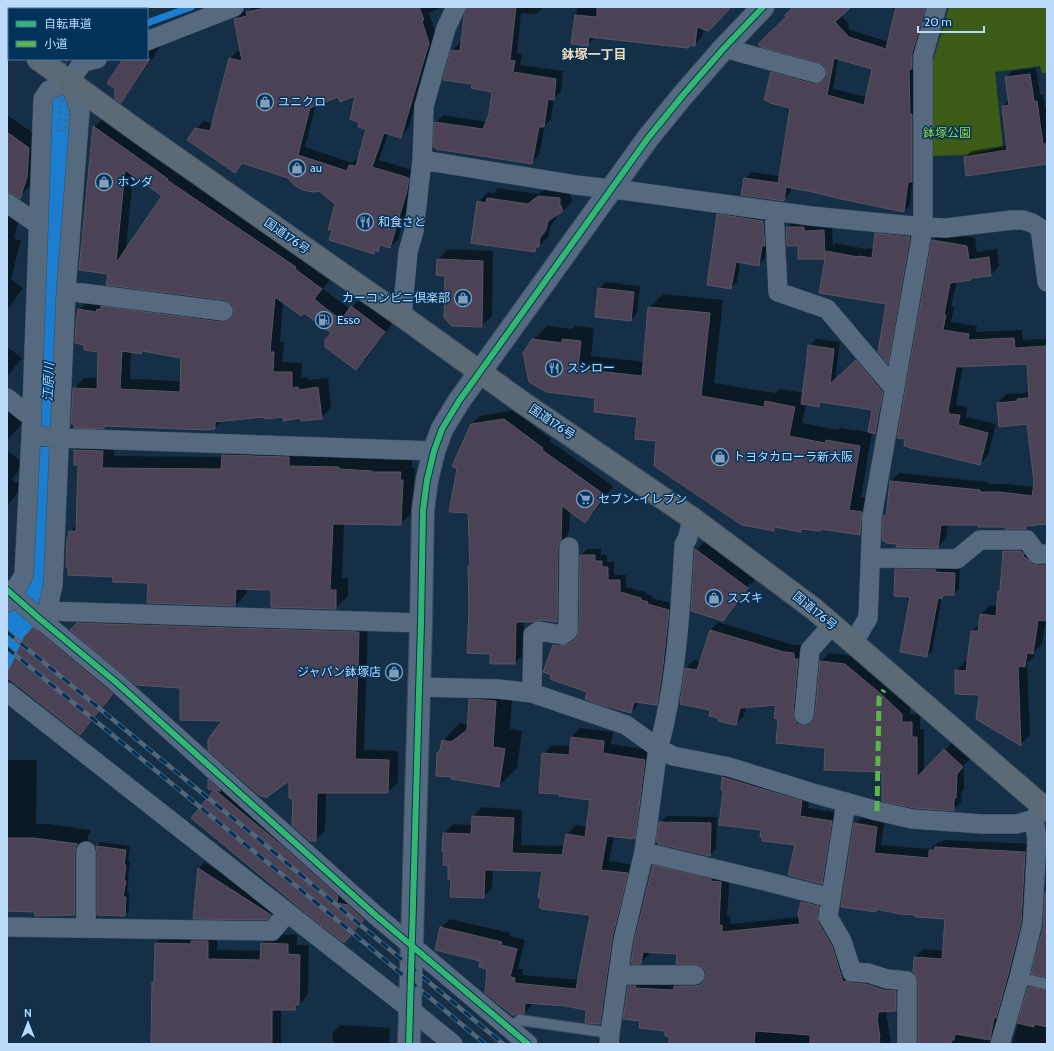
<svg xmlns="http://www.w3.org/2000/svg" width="1054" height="1051" font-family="Cabin,'Noto Sans JP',sans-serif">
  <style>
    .green { fill: #3b5b17 }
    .shadow { fill: #0007; fill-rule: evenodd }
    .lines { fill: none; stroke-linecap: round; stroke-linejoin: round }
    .stream { stroke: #1b7ed0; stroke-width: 7 }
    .river { stroke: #1b7ed0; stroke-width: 40 }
    .building { fill: #4c4255; stroke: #575563; fill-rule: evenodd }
    .service-casing { stroke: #384c5f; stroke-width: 12 }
    .minor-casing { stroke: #384c5f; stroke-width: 20 }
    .tertiary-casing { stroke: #384c5f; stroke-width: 24 }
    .trunk-casing { stroke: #384c5f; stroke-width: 24 }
    .service { stroke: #556a7e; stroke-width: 10 }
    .minor { stroke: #556a7e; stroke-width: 19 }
    .tertiary { stroke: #556a7e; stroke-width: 22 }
    .trunk { stroke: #5c6a76; stroke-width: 22 }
    .rail-casing { stroke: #516679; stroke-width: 4.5 }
    .rail { stroke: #01325a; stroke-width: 3; stroke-dasharray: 9; stroke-linecap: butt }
    .path-bridge { stroke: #526678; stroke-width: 2.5; stroke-dasharray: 3 3; stroke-linecap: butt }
    .quiet { stroke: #58b947; stroke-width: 5; stroke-dasharray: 10 5; stroke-linecap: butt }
    .cycleway-casing { stroke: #01325a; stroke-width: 8 }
    .cycleway { stroke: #33b770; stroke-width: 6 }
    .labels { text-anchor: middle; stroke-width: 3; stroke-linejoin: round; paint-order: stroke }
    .poi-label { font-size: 12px; fill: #bcdaf9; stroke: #01325a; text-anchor: start }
    .park-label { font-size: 12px; fill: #98d941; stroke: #01325a }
    .street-label { font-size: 12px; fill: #bcdaf9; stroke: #01325a }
    .neighbourhood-label { font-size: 13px; font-weight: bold; fill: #fcdbb7; stroke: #01325a }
    .water-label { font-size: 13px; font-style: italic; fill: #a9d3ff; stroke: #01325a }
  </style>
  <rect width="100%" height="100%" fill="#153046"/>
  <!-- green -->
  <path class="green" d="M949,7H1047V73H1042L1040,66L995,72L1003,147L964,155L933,156L932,64Z"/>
  <!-- shadow -->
  <path class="shadow" d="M253,7H442L431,12L429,13L436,35L408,129L401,137L388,134L379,160L416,171L415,182L398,240L390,247L383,245L378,250H376L373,253L333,230L336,204L319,190L289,177L243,163L235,172L196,129L204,121L213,123L230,59L237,51L241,52L235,19L243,12L250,10ZM356,95L360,122L367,129L359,158L358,157L352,163L305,147L316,104L339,96Z
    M468,7H543L536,14L521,13L517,53L522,54L520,65L563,71L561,91L554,98L551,119L545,125L539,155L531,163L435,123L443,115L487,122L490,114L493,91L473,84L452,50L460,43H462Z
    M577,7H728L703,28L702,37L694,44H690L688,47L595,37L588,45L572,43Z
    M795,7H850L841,15L849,24L848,29L902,46L896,9L886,7H930L910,205L904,211L791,187L790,193L783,200L745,179L751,172L780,176L791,107L772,73L779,66L820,77H826L828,76L825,65L787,17ZM838,59L873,69L867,97L833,89Z
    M162,44L127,95L120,102L125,59H147V45Z
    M1036,68L1040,95H1043L1045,108H1047V163L965,158L971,151L1008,145L1003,106L1009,100L1006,78L1012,71Z
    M7,115L39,137L30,186L20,196L7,191Z
    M104,117L331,278L323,289L350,309L362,297L394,321L366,359L356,369L332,333L304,312L283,302L280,342H284L282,362L302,363L301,378L308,377L309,380L328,378L331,408L321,418L265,416L223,420L215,428L106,425L104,428L72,423L74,388L84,378H98L99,352L86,344L79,310L89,299L112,297L235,312L234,306L231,302L225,299L109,274L94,127ZM133,175L163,196L126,250ZM144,350L182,357V381L130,379L131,352L141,353Z
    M549,186L570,189L569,194L573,201L563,211L557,214L556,219L550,227L549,236L535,251L478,202L488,192L494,193L498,188L539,194Z
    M724,209L769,215L768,241L765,258L759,264L740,262L737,282L731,288L718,215Z
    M7,215L18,223L14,239L21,240L11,279L23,288L7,310Z
    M795,219L832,222L833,246L835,243L866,249L868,248L874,249L876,234L884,225L918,229L896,354L888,362L887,304L826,258L799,245L787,228Z
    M941,232L975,238L977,252L997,249L999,266L991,275L973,277L971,279L957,281L951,307H954L951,322L977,326L976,332L1022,330L1023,340L1047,339V523L1029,525L1026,528L979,524H948L946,538L938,547L898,543L884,516L888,513L891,481L899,473L988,482V484H1008L1034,487L1036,477L1027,423L1000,426L998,403L1006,394L1025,393L1029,391L1028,363L963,366L956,403H957V405L967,407L966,417L996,424L988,455L980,464L908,447L933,241Z
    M448,249L493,251L492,316L481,326L446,275L438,259Z
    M606,282L640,286L637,313L631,320L599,289Z
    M663,294L723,300L714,383L775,393L780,389L804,393L809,346L816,339L840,342L835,380L863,355L889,385L881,426L875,433L872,432L861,497L875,499L873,521L860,534L822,528L820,530L803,528L800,531L776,526L773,530L657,440L638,416L597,397L533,340L547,326L572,329L576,326L594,328L591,356L644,362L649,308ZM823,402L873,410L869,432L840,428L837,430L802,423L806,404L819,406Z
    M7,347L22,358L7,377Z
    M7,400L24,421L7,441Z
    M513,410L551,439L550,441L613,486L594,513L585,521L570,511L569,531L566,537L565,613L557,621L541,619L524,621L523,655L515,663L491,653L470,609L469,566L471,565V424L480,416Z
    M87,438L115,439L114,456L223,457V455L235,443L351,458L384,459V460H412V468H415L413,512L400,524L344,523L342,578H348V596L336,608L272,589L247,588V593L235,605L149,582L114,576L68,538L69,536L70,532L77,524L79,464H75V450Z
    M7,450L24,464L12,479L21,486L18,490L19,491L7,506Z
    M706,540L757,577L732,611L752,584L750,583L730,611H732L723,620L696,550Z
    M1013,542L1047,556V620H1046L1042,644L1034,652V657L1027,663L1030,735L1021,744L980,694L956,671L966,661L969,662L972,631L980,623L981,614L990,605L998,606L999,592L1001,590L1004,551Z
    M587,549H601V555H607V562H614V575H626V587L646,592V594L653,596L652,598L674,604L662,698L657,704L638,702L637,706L631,712L588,691L554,645L560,639L567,640L574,639L579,636L580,631L581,555Z
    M901,565L960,569L959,589L954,594H946L942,597L932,651L927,656L911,596L896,570Z
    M88,614L368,623L364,750L398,751V783L388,792H326L325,831L315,840L294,798L290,779L181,684L72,630Z
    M47,615L125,680L93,721L80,734L7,676V674L34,628Z
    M718,622L793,645H802L801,652L811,718H815L821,661L829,653L853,656L890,687L910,706V714H920V729H924V770L953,742L970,759L964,765V789L962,791L961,802L953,810L883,771L826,747L779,718L777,704L746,706L744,716L736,724L720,717L711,710L686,668L694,660L701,662L711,630Z
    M488,682L513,683L510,729L522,731L517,768L499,786L453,776L443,741L460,723L469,725L470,700Z
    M580,728L613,732L611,744L654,751L643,829L634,838L614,836L609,861L636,865L609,1014L600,1023L587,1009L565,1006L533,1002V1004L524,1013L481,960L441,928L450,919L510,933L509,936L525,940L518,969H523V975L579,980L591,915L543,870L493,869L492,888L483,897L452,878L444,833L453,824L472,825L473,816L482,807L522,810L521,845L565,846L567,834L576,825L587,827L591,799L543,754L552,745L571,746V737Z
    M7,760H37L36,824H48L91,830L88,836V900L75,914L36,911L7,910Z
    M221,767L376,907L357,929L344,942L192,818L216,790L209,780Z
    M731,769L810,793L808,808L840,813L830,875L822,883L796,844L762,829L724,790H722L723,777Z
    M667,816L717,817L716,849L710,855L660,841V823Z
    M863,816L885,819L881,845L931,849L938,842H942L944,840L1033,844L1029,915L1000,1044H919V981L915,957L923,949L943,951L946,918L878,909L875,911L855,824Z
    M101,842L130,846L128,861H130L128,877H129L127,893H129V910L125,915L98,851L97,846Z
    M663,857L730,873L727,916L730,917L731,924L800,917L799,914L802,902L811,893L827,898L852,974L893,981L904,1001L896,1010L886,1011L891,1044H670V1036L667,1030L641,1020L629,986L637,978L706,977V969L701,964L678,953L650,951L649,954L640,963L654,866Z
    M205,862L276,908L266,919L194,918L199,868Z
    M1047,874V977L1044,926Z
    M217,932V950L262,951V944L271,934L297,935V945H309L308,994L305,998L304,1000L295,1009H281V1044H152L153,983L155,981L156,943L166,934Z
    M1037,979L1047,981V1044H1012L1029,987Z
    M340,1025L390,1028L389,1043V1044H333V1032Z"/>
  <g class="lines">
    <!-- stream -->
    <path class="stream" d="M147,23L191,7"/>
    <!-- river -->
    <path class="river" d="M67,9V7
      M7,650L36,588L44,497L54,235L62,108"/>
  </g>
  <!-- building -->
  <path class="building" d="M271,7H419L424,20L422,21L429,43L401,138L384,133L372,167L409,178L407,191L390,248L380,245L378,252L375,250L374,254L329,240L332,230H328L335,204L319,191L313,192L302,190L294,185L288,178L242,163L235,173L187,140L195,128L210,131L229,58L242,61L234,19L247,16L246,12ZM355,96L350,119L359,123L358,127L366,129L356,166L349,165L347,171L298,155L310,108L338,97L340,102Z
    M467,7H516L510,60L515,61L513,72L556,79L554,100L548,99L544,127H539L532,164L436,149V147H433L434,122L483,129L489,114L492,92L471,88L472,84L443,80L451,50L460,51L464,16Z
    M597,7H731L709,31L697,27L695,46L689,45L688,48L589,37L588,46L571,44L575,15L597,17Z
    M793,7H851L835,22L849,37L886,49L896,7H926L912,53V69H909L910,114H912V182H908L904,212L841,199L808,191L786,187L784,201L741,195L744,178L778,183L790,108L770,103V102L764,100L771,72L814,84L819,83L823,81L827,76L826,70L824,65L819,63L761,47L758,44L786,17L785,15ZM834,58L872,69L864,105L827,95Z
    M123,59H150L121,103L115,99V89L107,83Z
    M1030,74L1034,101H1037L1043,144H1047V164L966,176L964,157L1007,150L1002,106L1009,105L1005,77Z
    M93,126L168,179L167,180L296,267L295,269L322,289L314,299L341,320L351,306L385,332L356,370L325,347V340L331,333L304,313L301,316L275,297L270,352H274L273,372H292V388L298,387L299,390L318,387L322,419L301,421V418L283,421V417L265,419L264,417L215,422V429L207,430L104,426V429L74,428V424H71L73,388L97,389L98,352L84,350V345L75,343L76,323L78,309L96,312L97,309L100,310L101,306L222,322L227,321L231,318L234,312L233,306L230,303L225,300L106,285L108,274L79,270ZM125,170L162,196L116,263ZM122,351L141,354L142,351L181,358L180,392L120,389Z
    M7,132L29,148L27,177L20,199L13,194L7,192Z
    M538,196L560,198V204L563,211L548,221L546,230L540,238L539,247H536L535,252L471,243L477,201L486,203L487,198L528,204Z
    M717,214L763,221L765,246H762L759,266L736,262L731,289L707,285Z
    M786,227H804V231L824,230L825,257L826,251L858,257L859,256L872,258L875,233L910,237L888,364L878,352L886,304L819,293L825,259H798V246H787Z
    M932,240L967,246L969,260L989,257L991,276L971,278V280L950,283L944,315H946L943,330L969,334L968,340L1014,338L1015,348L1047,346V524L1026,526V529H1005V527H978V525H941L938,548L896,547L897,544L886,543V541H883V539H882L883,518V515L886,516L890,481L980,490V492H1000L1032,496L1034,482L1027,424L999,427L997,403L1018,401L1017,399L1029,398L1027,364L956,367L948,411L949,412V414L960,415L958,425L988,433L980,465L907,447V446H904L905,439L897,438Z
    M437,259L483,261L482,327L452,326L444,318L445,276L436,275Z
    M598,288L634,292L631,321L595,317Z
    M648,307L710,313L701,396L764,407L765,401L795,407L789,436L825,443L826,440L860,446L849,510L862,512L860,535L821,529L820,531L801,529V532L774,527V531L742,525L654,466L656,441L635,439L637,417L594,412L595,398L546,392L529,382L523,353L532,339L562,343V339L581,341L578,369L642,376Z
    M808,345L834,349L830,384L856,360L883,392L875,434L868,432L872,410L820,402L819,407L801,404L806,367Z
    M504,419L543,448L542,450L605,495L585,523L562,506L561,540L558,547L557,622L541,620L533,622H516L515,664H490V654L467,653L469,609L468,566H470L468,513L449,512L457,469L452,466L471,424Z
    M74,450L103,451L102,468L221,469L222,455L289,457V466L339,467V469L372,471V472H401L400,480H403L401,525L333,524L330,590H336V609L271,607V590L236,589L235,606L147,603L148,583L113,582V577L68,575V567H66L67,538H68L69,531H76L78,465H74Z
    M695,549L748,588L723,621L691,611Z
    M1003,551H1021L1024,554L1023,557L1026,558L1032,564L1037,565H1047V621L1038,620L1033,654L1027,653L1025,667L1018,666L1021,746L976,719L979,695L955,694V670L966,671L971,631H978L980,614L996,616L998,591H1000Z
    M580,555H595V561H602V567H608V580H620V592L641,598V600L648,602L647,604L669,610L663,665L657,705L634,702L631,713L598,704L585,699L587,692L550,679L551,675L543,672L553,645L560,646L568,644L574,640L578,636L579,631Z
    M895,569L936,570L935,572L955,573L954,595H943L942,599L938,598L927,657L900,652L910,597L894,596Z
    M77,623L359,632L355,759L389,760L388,793H317L316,841H310L292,825L293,799L289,798V781L267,797L260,796L208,750V739L222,721L180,720V686L179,688L136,685L70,630Z
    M33,627L113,694L80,735L7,677V672L11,666L24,637Z
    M710,630L784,652L794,653V659H798L793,714L794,719L797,724L803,726L809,725L813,721L815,716L820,661L845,664L882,695L902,714V722H912V737H917V777L944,749L963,767L957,774L956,798H954V811L914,808L882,801V772L824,770L825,748L776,743L778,719L774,718L776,705L740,708L736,725L734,724V725L718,721V718L709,716L710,710L680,704L685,668L697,670Z
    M469,699L496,701L493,747L505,749L499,787L451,779L452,777L436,776L437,753L440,750L442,740L451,742L467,730Z
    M571,737L604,741L603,753L645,760L635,839L607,836L601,870L628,873L612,939L600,1024L585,1023L586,1010L565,1006L525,1003L524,1014L512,1015L485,993L487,969L479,967L480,961L435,950L440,927L502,942L501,945L517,949L510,977L515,978L514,983L576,989L590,915L542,909V908H539L541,898H538L542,871L485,870L484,898L450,897L451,879H448V866L443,865L444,851H442L443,833L471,834L472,816L514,818L512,853L562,855L566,834L585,837L590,800L559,796V794L539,793L542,753L569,755Z
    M722,777L802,801L800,816L832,821L822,884L788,875L795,845L762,841V837H760L761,830L719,825L723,791L721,790Z
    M208,779L221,791L215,790L280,844L338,896L337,903L348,905L364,920L344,943L307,914L191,818L214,790L208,789Z
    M659,822L711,823L710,856L658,844L659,842H656Z
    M854,823L877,827L874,853L929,858V850H935V847L1025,852L1021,923L1008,975L996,1018H994L990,1040L955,1034L954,1040H952L951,1044H918V981L916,976L913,972L914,957L942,959L945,919L915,917V915L900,914L876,909V912L841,907Z
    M7,838H34L78,844L76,846L75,851V915L35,916V912L7,911Z
    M96,846L126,850L124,865H126L124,881H126L123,897H126L125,916L97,915V851Z
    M653,865L711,879V881L721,882L719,925H722V932L800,924L798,914L801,902L819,906L817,915L818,922L832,946L843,982L847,981L851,983L866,984L884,990L896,991V1011L878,1012V1017H877L880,1038H879L880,1042L871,1044H810V1035L755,1031L754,1044H669V1037L665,1036V1031L639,1028L640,1021L623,1019L628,986H636L635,988L673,990L674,986H695L700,985L704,981L706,975L705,970L700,965L695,964H676L677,954L643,952L641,964H631L634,943Z
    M198,868L271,915L267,920L193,919Z
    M1047,892V977L1031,974L1043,928L1045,893Z
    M191,941H208V959L260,960L261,943L288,944V954L300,955L299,1005H296L295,1010H272V1044H151L152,982H154L155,943L191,944Z
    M1028,987L1047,990V1027L1034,1024V1027L1017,1023Z"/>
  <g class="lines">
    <!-- service casing -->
    <g class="service-casing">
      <path id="service" d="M1019,978L1047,984
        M509,1029L520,1020L610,1033"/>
    </g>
    <!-- minor casing -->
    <g class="minor-casing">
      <path id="minor" d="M79,9V7
        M147,41L234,7
        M724,48L816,73
        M422,160L576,185L629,191L811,216L923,227L946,228L1012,220H1023L1032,223L1040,228L1047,282
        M7,203L39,225
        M774,211L778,292L827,309L894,388
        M66,291L223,311
        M402,316L408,252L414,231L422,160L424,106L446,28L456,7
        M7,398L31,417
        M31,435L59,438L434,451
        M871,558L957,559L980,540H1027L1037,554H1047
        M7,590L40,619L117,683L373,913L528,1044
        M7,603L24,575L31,435L43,99L49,90L69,82L83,62L97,59
        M47,611L421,623
        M40,619L47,611L53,585L66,291L80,111L69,82
        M853,643L868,618L872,517L923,227V56L937,7
        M419,687L498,689L532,693L626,725L658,748L673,756L729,767L816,794L877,811L912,819L982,824H1017L1034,819
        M7,692L410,1009L453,1044
        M532,693L533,635L539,631L562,635L568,631L569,547
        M804,715L810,650L832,625
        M86,851V928
        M644,852L769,882L831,898L846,802
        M831,898L828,917L842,941L852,972L868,973L887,979L907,981V1044
        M7,927L272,931L287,913
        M618,975H695
        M609,1044L610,1033L623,941L644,852L658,748C663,734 665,720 668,706C678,653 681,599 684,545L688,537L692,518
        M1000,1044L1019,978L1032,925L1033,912L1037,839L1034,819L1041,809"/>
    </g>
    <!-- tertiary casing -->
    <g class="tertiary-casing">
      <path id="tertiary" d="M409,1044L421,623L423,510L427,480L434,451L442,429L459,401L648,138L683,95L724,48L763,7"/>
    </g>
    <!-- trunk casing -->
    <g class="trunk-casing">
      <path id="trunk" d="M7,38L9,39
        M38,59L139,132L402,316L523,403L692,518L771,577L814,609L1047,810"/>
    </g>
    <!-- service -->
    <use href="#service" class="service"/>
    <!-- minor -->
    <use href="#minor" class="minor"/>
    <!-- tertiary -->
    <use href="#tertiary" class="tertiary"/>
    <!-- trunk -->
    <use href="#trunk" class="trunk"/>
    <!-- rail casing -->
    <g class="rail-casing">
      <path id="rail" d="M7,632L197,789L256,837L352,918L503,1044
        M7,648L336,919L485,1044"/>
    </g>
    <!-- rail -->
    <use href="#rail" class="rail"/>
    <!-- path-bridge -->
    <path class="path-bridge" d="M68,59L65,61L58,130L66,131L67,111L69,106"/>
    <!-- quiet -->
    <path class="quiet" d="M877,811L879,698L884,690"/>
    <!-- cycleway casing -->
    <g class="cycleway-casing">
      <path id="cycleway" d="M7,590L40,619L117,683L373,913L528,1044
        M409,1044L421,623L423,510L427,480L434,451L442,429L459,401L648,138L683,95L724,48L763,7"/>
    </g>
    <!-- cycleway -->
    <use href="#cycleway" class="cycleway"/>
  </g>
  <!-- icons -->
  <defs>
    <g id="shop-ring" transform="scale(0.9)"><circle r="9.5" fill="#01325a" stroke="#829eba" stroke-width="1.5"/><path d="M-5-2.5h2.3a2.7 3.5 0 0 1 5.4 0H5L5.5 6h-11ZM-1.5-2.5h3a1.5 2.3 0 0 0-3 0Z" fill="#829eba"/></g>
    <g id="restaurant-ring" transform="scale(0.9)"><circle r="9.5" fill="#01325a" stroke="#829eba" stroke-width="1.5"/><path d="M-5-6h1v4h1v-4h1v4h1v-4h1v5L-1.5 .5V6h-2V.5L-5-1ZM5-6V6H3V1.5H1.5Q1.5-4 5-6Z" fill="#829eba"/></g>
    <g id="fuel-ring" transform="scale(0.9)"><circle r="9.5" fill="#01325a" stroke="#829eba" stroke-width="1.5"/><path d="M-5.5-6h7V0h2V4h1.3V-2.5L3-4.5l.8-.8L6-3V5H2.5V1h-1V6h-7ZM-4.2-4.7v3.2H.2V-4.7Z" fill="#829eba"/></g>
    <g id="supermarket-ring" transform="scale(0.9)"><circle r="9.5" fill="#01325a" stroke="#829eba" stroke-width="1.5"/><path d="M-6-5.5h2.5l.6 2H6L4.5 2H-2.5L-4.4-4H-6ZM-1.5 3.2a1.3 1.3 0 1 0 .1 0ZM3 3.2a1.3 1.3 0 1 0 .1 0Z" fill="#829eba"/></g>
  </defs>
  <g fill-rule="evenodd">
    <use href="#shop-ring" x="265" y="102"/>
    <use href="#shop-ring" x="297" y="168"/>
    <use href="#shop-ring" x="104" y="182"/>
    <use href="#restaurant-ring" x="365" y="222"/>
    <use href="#shop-ring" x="463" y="298"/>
    <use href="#fuel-ring" x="324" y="320"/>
    <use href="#restaurant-ring" x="554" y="368"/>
    <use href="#shop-ring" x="720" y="457"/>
    <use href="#supermarket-ring" x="585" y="499"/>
    <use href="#shop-ring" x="714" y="598"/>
    <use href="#shop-ring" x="394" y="672"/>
  </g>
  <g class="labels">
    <!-- poi labels -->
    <g class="poi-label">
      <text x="278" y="106">ユニクロ</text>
      <text x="310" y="172">au</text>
      <text x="117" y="186">ホンダ</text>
      <text x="378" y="226">和食さと</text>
      <text x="450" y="302" text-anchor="end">カーコンビニ倶楽部</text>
      <text x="337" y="324">Esso</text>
      <text x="567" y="372">スシロー</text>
      <text x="733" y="461">トヨタカローラ新大阪</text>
      <text x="598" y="503">セブン-イレブン</text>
      <text x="727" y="602">スズキ</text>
      <text x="381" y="676" text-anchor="end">ジャパン鉢塚店</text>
    </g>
    <!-- park labels -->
    <g class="park-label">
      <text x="947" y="137">鉢塚公園</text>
    </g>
    <!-- street labels -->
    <g class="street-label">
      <text transform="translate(287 236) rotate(35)" y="4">国道176号</text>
      <text transform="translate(552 422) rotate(34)" y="4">国道176号</text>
      <text transform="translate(815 611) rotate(39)" y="4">国道176号</text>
    </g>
    <!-- neighbourhood labels -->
    <g class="neighbourhood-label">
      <text x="594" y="59">鉢塚一丁目</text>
    </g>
    <!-- water labels -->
    <g class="water-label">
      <text transform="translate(48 382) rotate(-88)" y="5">江原川</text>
    </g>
  </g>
  <!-- border -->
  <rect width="1054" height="1051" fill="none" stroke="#bcdaf9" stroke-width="16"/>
  <!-- legend -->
  <rect x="8" y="8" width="140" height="52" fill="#01325a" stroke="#4c759a"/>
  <rect x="16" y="21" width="20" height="6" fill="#33b770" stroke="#4c759a"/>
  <text x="44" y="28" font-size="12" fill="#bcdaf9">自転車道</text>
  <rect x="16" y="41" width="20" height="6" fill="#58b947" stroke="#4c759a"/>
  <text x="44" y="48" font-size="12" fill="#bcdaf9">小道</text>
  <!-- north arrow -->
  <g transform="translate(28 1023)" stroke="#01325a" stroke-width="3" paint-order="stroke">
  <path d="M0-3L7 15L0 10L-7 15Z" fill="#bcdaf9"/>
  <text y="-6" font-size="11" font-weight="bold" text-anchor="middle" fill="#bcdaf9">N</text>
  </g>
  <!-- scale -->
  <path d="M918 26v6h66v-6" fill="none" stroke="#bcdaf9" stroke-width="2"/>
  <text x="924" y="26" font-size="12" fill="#bcdaf9" stroke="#01325a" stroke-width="3" paint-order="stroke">20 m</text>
</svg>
